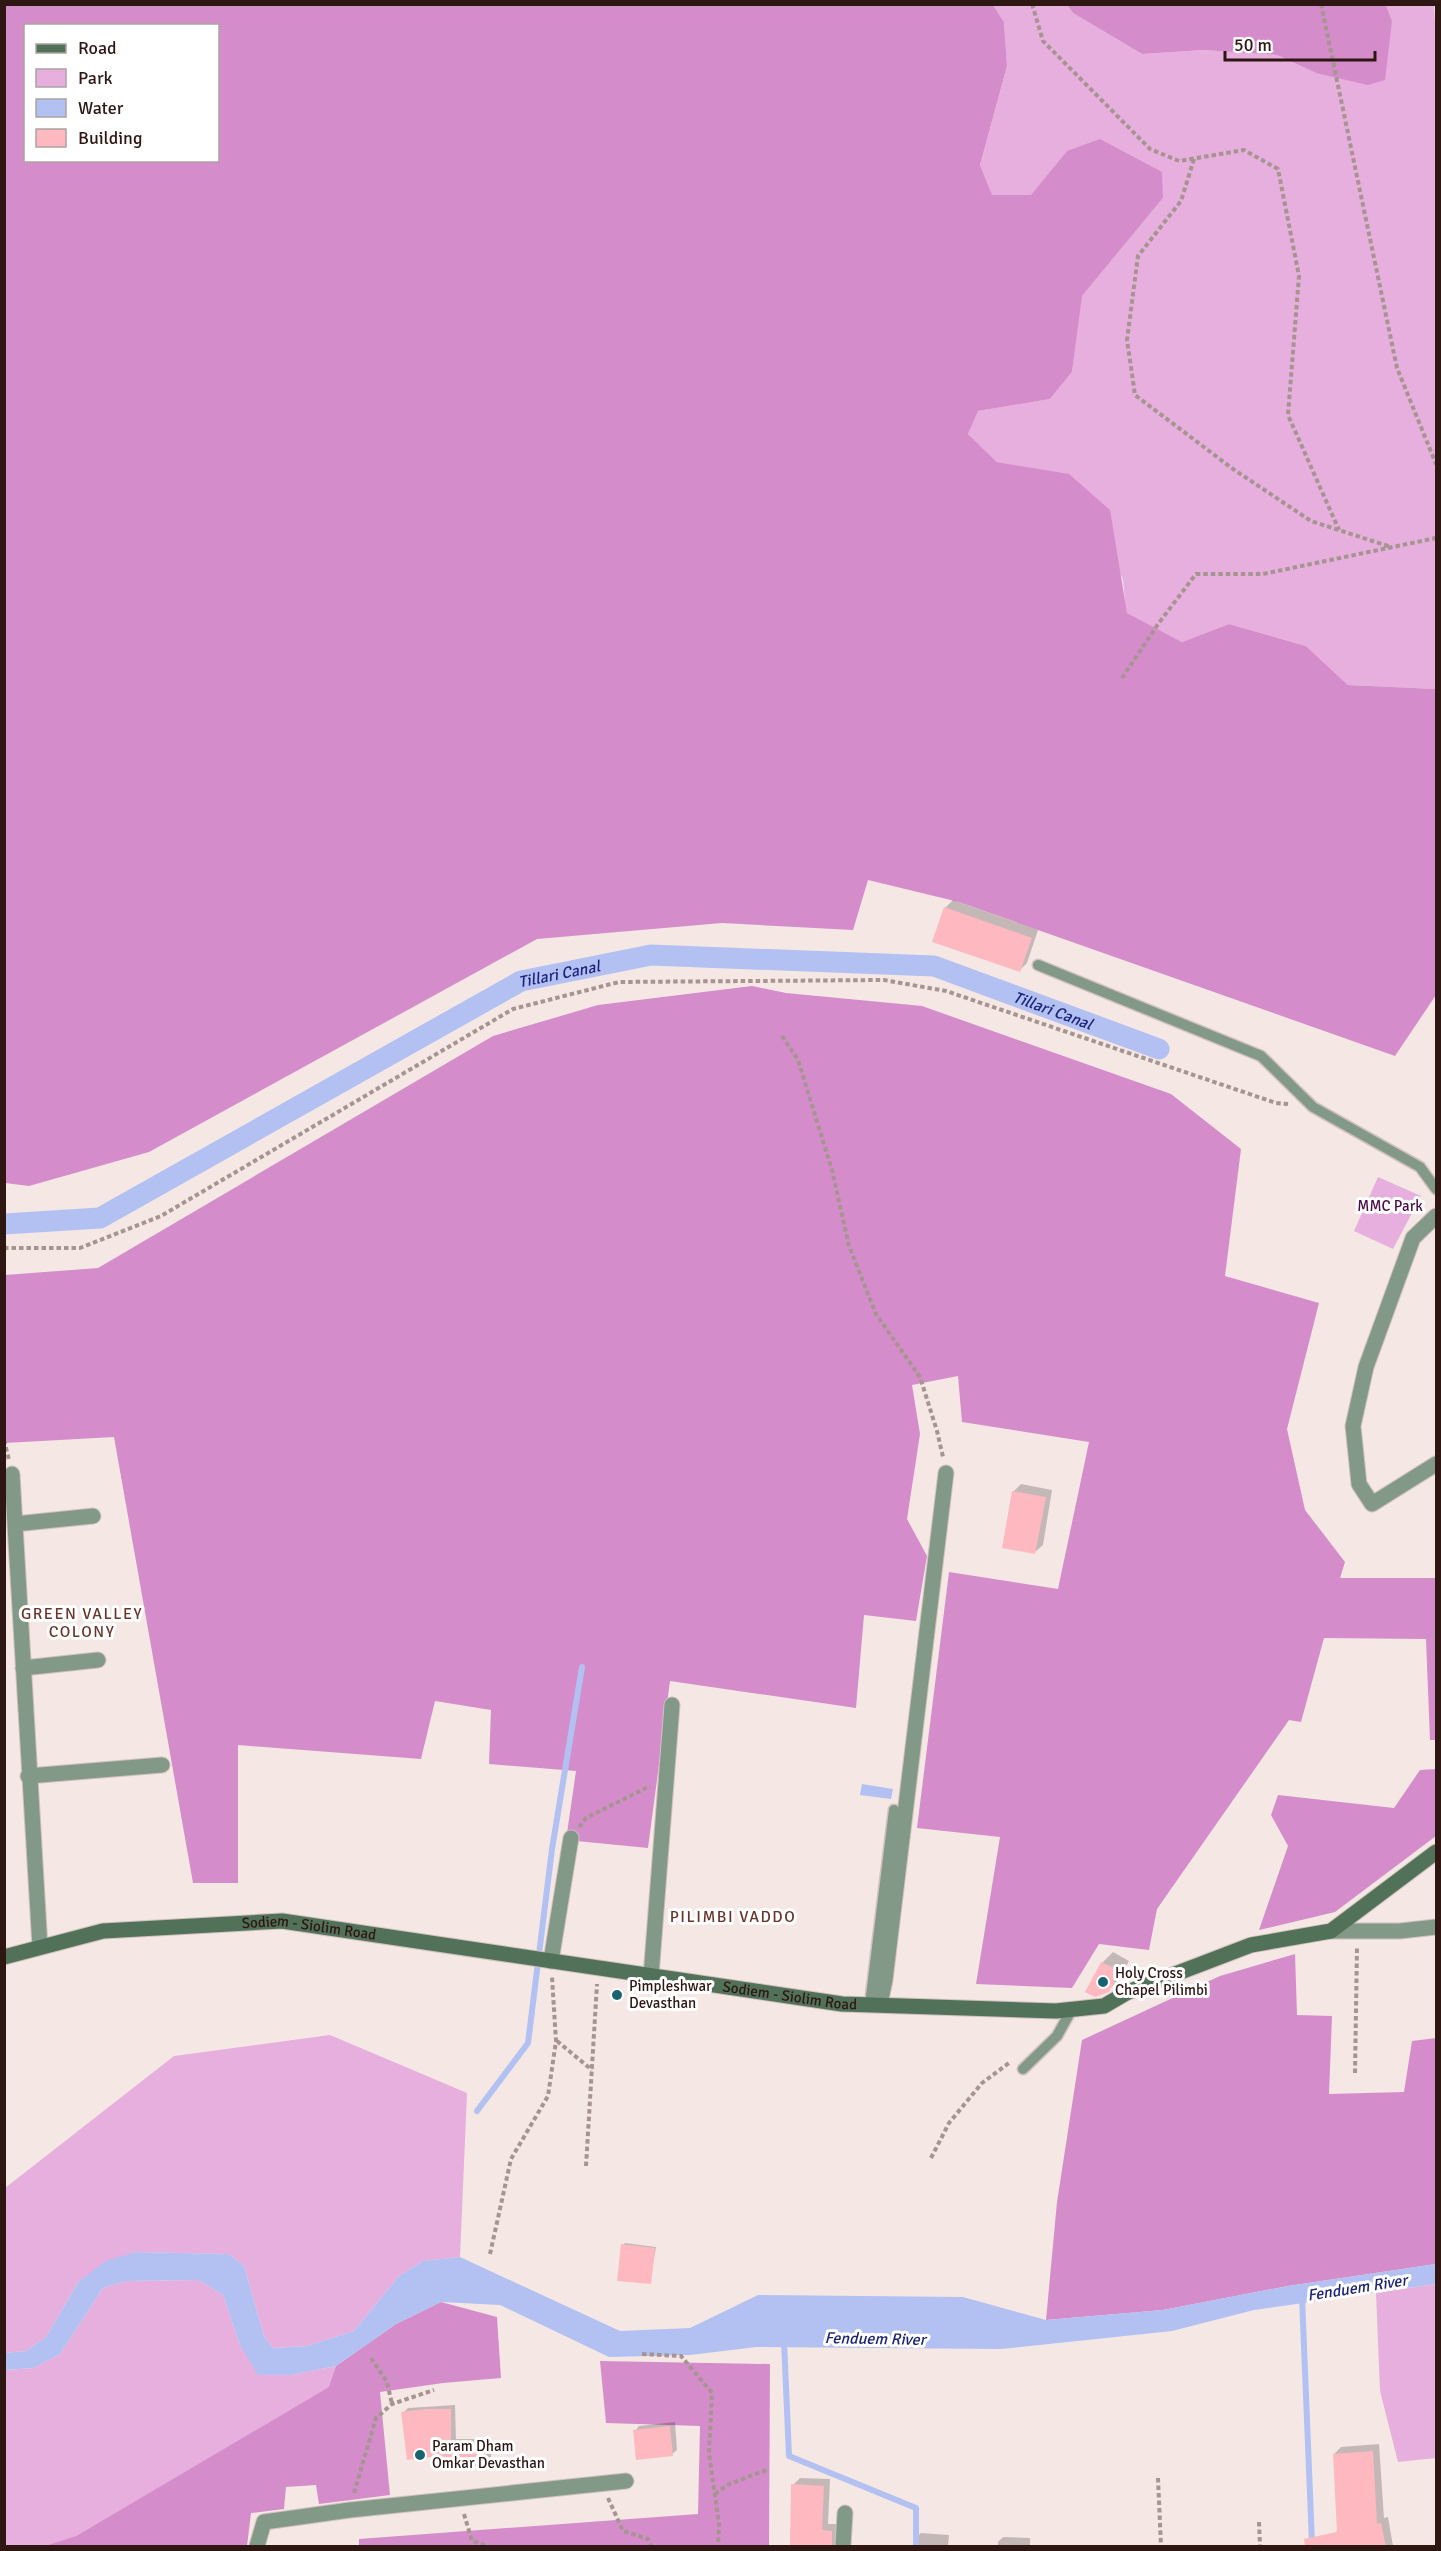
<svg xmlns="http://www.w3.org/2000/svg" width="1441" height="2551" font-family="Signika,sans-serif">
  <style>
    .green { fill: #e6afdd }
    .forest { fill: #d48dca; fill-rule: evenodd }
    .water { fill: #b2c1f1 }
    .shadow { fill: #0003 }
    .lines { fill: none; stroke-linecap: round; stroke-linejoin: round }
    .stream { stroke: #b2c1f1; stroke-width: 6 }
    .canal { stroke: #b2c1f1; stroke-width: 21 }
    .building { fill: #fdb8c0 }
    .lane-casing { stroke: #d1c1be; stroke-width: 13 }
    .street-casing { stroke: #d1c1be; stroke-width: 17 }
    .secondary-casing { stroke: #d1c1be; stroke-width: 17 }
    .path { stroke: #a69490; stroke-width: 4; stroke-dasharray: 4.5 3; stroke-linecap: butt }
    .lane { stroke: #839988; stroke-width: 10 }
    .street { stroke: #839988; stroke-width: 15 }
    .secondary { stroke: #517259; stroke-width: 15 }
    .poi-dot { fill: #196370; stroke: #fff; stroke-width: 2 }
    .labels { text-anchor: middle; stroke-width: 6; stroke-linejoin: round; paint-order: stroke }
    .park-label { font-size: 15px; fill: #490944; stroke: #fff }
    .street-label { font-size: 15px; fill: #2e1612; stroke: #fff }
    .poi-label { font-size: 15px; fill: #2e1612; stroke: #fff; text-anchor: start }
    .water-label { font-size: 16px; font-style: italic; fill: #1c237b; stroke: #fff }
    .neighbourhood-label { font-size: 16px; letter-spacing: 1.5px; fill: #6a342a; stroke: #fff }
  </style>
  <rect width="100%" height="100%" fill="#f5e7e4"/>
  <!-- green -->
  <path class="green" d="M993,5H1067L1073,13L1142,54L1204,50L1277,55L1316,73L1392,21L1386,5H1434L1436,40V689L1348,685L1306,646L1229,624L1182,642L1126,613L1123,579L1069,475L997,462L968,434L977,411L1050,399L1072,372L1081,297L1163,198L1067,151L1031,196H992L980,165L1007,66L1004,22Z
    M1378,1177L1421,1196L1393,1249L1354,1231Z
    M330,2035L467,2093L460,2257L423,2261L399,2276L354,2331L307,2346L273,2348L264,2336L244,2266L229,2254L135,2252L79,2281L46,2337L26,2351L5,2353V2188L174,2056Z
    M199,2280L223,2295L240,2345L291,2375L336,2366L330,2387L76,2536L44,2546H5V2370L34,2368L60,2354L103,2288L126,2281Z
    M1436,2284V2458L1398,2462L1380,2391L1376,2293Z"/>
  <!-- forest -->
  <path class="forest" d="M4,5H993L1004,22L1007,66L980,165L992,195H1031L1067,151L1100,139L1162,172L1163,198L1082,296L1072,372L1050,399L978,411L968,434L997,462L1069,474L1110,510L1127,613L1182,642L1229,624L1306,646L1348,685L1436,689V995L1395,1056L959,902L868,880L853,930L722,923L537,939L149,1152L29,1186L5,1183ZM26,26H218V160H26Z
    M1067,5H1386L1392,21L1385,80L1368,85L1316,73L1277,55L1204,50L1142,54L1073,13Z
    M752,986L786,993L922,1006L1171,1094L1241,1149L1225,1276L1319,1303L1287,1429L1305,1510L1345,1562L1340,1578H1436V1740H1430L1426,1639L1324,1638L1301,1722L1289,1720L1157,1909L1149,1950L1099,1944L1072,1988L976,1984L1000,1837L917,1828L949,1572L1058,1589L1089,1442L962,1422L958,1376L912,1385L920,1434L907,1519L927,1556L916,1621L864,1615L856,1708L670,1681L648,1848L566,1840L576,1771L489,1764L491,1710L435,1701L421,1759L238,1745V1883H193L114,1437L5,1443V1275L98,1268L493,1036L598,1005Z
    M1436,1769V1836L1335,1912L1259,1930L1288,1846L1271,1815L1278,1795L1394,1808L1420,1770Z
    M1295,1954L1297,2015L1332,2016L1329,2094L1404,2092L1412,2041L1436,2038V2264L1288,2286L1163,2310L1046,2320L1057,2202L1082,2040L1220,1976Z
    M441,2302L497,2317L501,2378L443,2383L380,2392L390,2495L319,2504L316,2485L286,2487L284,2509L251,2513L247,2546H44L76,2536L329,2387L336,2366L396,2324Z
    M600,2361L770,2364L769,2546H359V2539L698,2514L700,2426L606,2423Z"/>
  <!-- water -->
  <path class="water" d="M862,1784L893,1789L891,1799L860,1795Z
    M135,2252L229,2254L244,2266L264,2336L273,2348L307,2346L354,2331L399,2276L423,2261L460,2257L620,2331L690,2328L758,2295L963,2297L1046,2320L1163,2310L1288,2286L1436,2264V2284L1254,2310L1172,2331L1001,2349L756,2347L690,2355L609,2357L500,2305L441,2302L396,2324L336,2366L291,2375H258L240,2345L223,2295L199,2280L126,2281L103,2288L60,2354L34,2368L5,2370V2353L26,2351L46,2337L79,2281L106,2261Z"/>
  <!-- shadow -->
  <path class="shadow" d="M953,900L1038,930L1027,963L1019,971L945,908Z
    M1021,1484L1052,1490L1043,1545L1035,1552L1013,1492Z
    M1113,1952L1129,1961L1119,1979L1109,1990L1087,1991L1102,1963Z
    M625,2243L656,2247L650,2283L623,2245Z
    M455,2405L456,2439H491V2459L486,2464L440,2454L403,2413L408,2408Z
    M675,2422L677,2450L672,2454L635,2431L639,2426Z
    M1379,2444L1384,2518L1388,2517L1393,2546H1337L1334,2534L1339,2529L1334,2454L1341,2447Z
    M800,2478L830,2479L828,2524H839L837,2546H790L793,2485Z
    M921,2533L949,2535L948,2546H915L916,2538Z
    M1003,2537L1030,2538V2546H998V2542Z"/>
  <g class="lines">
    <!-- stream -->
    <path class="stream" d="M477,2111L528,2043L552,1849L582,1667
      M1302,2297L1312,2543
      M784,2341L789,2456L916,2508V2546"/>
    <!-- canal -->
    <path class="canal" id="s1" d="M4,1224L100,1218L521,981L651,955L934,966L1159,1049"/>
  </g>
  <!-- building -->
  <path class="building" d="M944,907L1032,938L1020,972L932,942Z
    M1012,1491L1046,1497L1035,1554L1002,1548Z
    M1101,1962L1120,1971L1109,1992L1095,1997L1085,1992Z
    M621,2244L655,2248L651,2284L617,2281Z
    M426,2409H451V2443H486V2466L439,2465V2456L407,2460L401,2412Z
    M670,2426L673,2456L636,2460L633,2430Z
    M1373,2451L1377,2524L1381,2523L1386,2547H1305L1304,2539L1337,2532L1333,2454Z
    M791,2484L824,2486L822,2530L832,2531V2547H790Z"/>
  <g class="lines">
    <!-- lane casing -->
    <g class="lane-casing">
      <path id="lane" d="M1038,965L1261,1056L1313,1107L1420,1167L1436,1189
        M870,2004L894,1810
        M1023,2069L1057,2036L1072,2009"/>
    </g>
    <!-- street casing -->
    <g class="street-casing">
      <path id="street" d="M1436,1216L1413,1238L1366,1367L1353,1426L1359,1484L1372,1504L1436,1464
        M12,1474L40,1947
        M15,1524L93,1516
        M23,1668L98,1660
        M28,1776L162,1765
        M1331,1931H1400L1436,1927
        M551,1961L571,1838
        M651,1976L672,1705
        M880,2004L885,1980L946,1473
        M257,2546L264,2522L350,2510L626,2481
        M843,2546L845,2513"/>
    </g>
    <!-- secondary casing -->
    <g class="secondary-casing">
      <g id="secondary">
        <path id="s2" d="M4,1957L103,1931L282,1921L842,2004L1056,2011L1104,2006L1128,1992L1251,1945L1331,1931L1436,1852"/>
      </g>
    </g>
    <!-- path -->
    <path class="path" d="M1032,4L1043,41L1150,149L1179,161L1244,150L1278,169L1299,276L1288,415L1339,530
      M1321,4L1397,368L1436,464
      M1194,159L1181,201L1138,256L1127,340L1135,395L1233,469L1311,521L1391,547
      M1122,678L1158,624L1196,574H1263L1436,538
      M782,1036L798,1060L832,1170L849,1246L876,1314L920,1377L937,1431L943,1457
      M4,1248H80L161,1216L513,1009L619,982L884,980L946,991L1276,1103L1288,1104
      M4,1440L9,1460
      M579,1827L586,1818L650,1786
      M557,2041L592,2070
      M1355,2073L1357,1947
      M931,2158L949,2123L982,2083L1009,2063
      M586,2166L597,1984
      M490,2254L511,2159L548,2096L556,2041L552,1977
      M642,2354L681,2356L712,2393L709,2453L719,2524L718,2546
      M371,2358L387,2382L392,2404
      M1158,2478L1161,2546
      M354,2493L376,2418L392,2404L434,2390
      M715,2494L727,2485L769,2469
      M608,2498L623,2531L648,2539L651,2546
      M464,2514L472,2541L487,2546
      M1259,2522L1260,2546"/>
    <!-- lane -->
    <use href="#lane" class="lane"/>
    <!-- street -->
    <use href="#street" class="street"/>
    <!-- secondary -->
    <use href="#secondary" class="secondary"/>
  </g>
  <!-- markers -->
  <g class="poi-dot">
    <circle cx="1103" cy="1982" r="6"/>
    <circle cx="617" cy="1995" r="6"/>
    <circle cx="420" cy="2455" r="6"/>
  </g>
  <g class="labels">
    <!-- park labels -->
    <g class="park-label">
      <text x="1390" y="1211">MMC Park</text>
    </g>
    <!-- street labels -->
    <g class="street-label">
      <text dy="5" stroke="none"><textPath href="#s2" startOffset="309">Sodiem - Siolim Road</textPath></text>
      <text dy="5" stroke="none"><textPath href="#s2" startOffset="795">Sodiem - Siolim Road</textPath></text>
    </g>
    <!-- poi labels -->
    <g class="poi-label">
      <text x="1115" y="1978">Holy Cross<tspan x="1115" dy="17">Chapel Pilimbi</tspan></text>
      <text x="629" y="1991">Pimpleshwar<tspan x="629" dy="17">Devasthan</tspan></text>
      <text x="432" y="2451">Param Dham<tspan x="432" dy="17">Omkar Devasthan</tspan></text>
    </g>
    <!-- water labels -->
    <g class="water-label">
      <text dy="6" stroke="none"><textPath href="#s1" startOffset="618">Tillari Canal</textPath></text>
      <text dy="6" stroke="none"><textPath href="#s1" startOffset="1122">Tillari Canal</textPath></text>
      <text transform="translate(1357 2287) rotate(-9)" y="6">Fenduem River</text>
      <text transform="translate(875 2338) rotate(1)" y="6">Fenduem River</text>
    </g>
    <!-- neighbourhood labels -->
    <g class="neighbourhood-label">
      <text x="82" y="1619">GREEN VALLEY<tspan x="82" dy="18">COLONY</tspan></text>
      <text x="733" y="1922">PILIMBI VADDO</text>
    </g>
  </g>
  <!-- border -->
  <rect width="1441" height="2551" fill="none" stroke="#2e1612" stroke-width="12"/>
  <!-- legend -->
  <rect x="24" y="24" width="195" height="138" fill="#ffffff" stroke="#aba2a0" stroke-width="1.5"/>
  <rect x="36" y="44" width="30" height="9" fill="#517259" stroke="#aba2a0" stroke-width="1.5"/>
  <text x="78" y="54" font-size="18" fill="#2e1612">Road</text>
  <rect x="36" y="69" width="30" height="18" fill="#e6afdd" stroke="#aba2a0" stroke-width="1.5"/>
  <text x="78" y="84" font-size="18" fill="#2e1612">Park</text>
  <rect x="36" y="99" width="30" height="18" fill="#b2c1f1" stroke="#aba2a0" stroke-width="1.5"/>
  <text x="78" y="114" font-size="18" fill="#2e1612">Water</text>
  <rect x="36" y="129" width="30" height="18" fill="#fdb8c0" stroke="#aba2a0" stroke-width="1.5"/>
  <text x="78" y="144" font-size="18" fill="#2e1612">Building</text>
  <!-- scale -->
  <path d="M1225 51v9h150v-9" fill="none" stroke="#2e1612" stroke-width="3"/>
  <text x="1234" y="51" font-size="18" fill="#2e1612" stroke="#ffffff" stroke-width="4.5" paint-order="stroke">50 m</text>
</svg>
